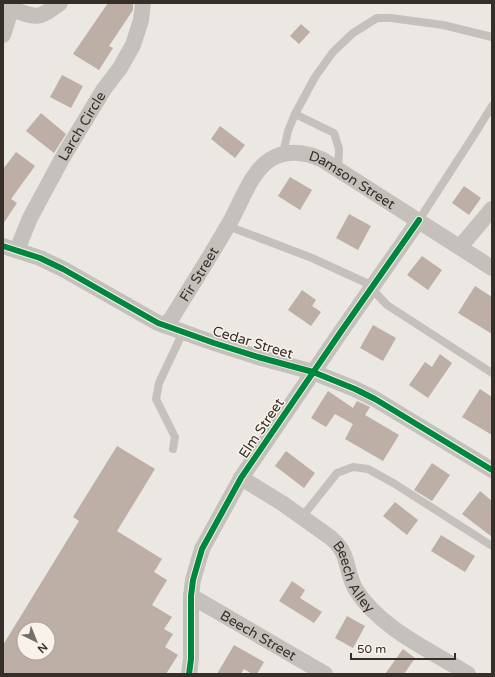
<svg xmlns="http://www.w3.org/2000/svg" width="495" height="677" font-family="'Varela Round',sans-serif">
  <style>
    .building { fill: #bdaea6; fill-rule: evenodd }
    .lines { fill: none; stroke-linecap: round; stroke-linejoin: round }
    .service { stroke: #c4c0bb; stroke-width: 8 }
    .minor { stroke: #c4c0bb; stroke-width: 16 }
    .cycleway-casing { stroke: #f8f2ea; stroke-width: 8 }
    .cycleway { stroke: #00873e; stroke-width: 6 }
    .labels { text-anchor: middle; stroke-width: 3; stroke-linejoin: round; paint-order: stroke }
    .street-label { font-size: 14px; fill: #352e29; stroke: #f8f2ea }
  </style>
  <rect width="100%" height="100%" fill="#ebe7e2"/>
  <!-- building -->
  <path class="building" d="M108,3H133V10L109,46L113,48L99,70L73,54Z
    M301,24L310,32L299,44L290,36Z
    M62,75L83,86L71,108L50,97Z
    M41,113L66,134L54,153L26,131Z
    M220,126L245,145L235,158L211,139Z
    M16,152L35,166L11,199L17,203L3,224V169Z
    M290,177L312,190L300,210L278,196Z
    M464,186L481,198L469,215L452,203Z
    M349,214L371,226L358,250L336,238Z
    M422,256L442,270L428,290L407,275Z
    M475,286L492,297V334L458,313Z
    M302,290L316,300L312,306L321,312L311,326L288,310Z
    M373,325L396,338L383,361L360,348Z
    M440,354L452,363L428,398L409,385L425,362L432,367Z
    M480,389L492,397V435L462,417Z
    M328,391L353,408L357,401L370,407L365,415L399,435L383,461L345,439L353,424L335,414L326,427L311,418Z
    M117,446L155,469L117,531L162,559L154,572L167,580L152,605L172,617L164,629L173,634L165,647L178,655L166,674H3V645L79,521L73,517ZM24,629H48V653H24Z
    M286,451L315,473L304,488L275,466Z
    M432,463L450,475L432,501L414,490Z
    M480,491L492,501V537L462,514Z
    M395,502L418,520L407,535L383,516Z
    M441,535L475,556L465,572L431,551Z
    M292,581L305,590L300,598L322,612L314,623L279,601Z
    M347,616L365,626L353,648L335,638Z
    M234,645L264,662L257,674H252L244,669L241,674H217Z
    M403,649L415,658L404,674H385Z"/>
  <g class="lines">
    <!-- service -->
    <path class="service" d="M295,114L315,77L333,52L353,33L377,18H391L443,25L492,37
      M283,154L288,131L295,114L334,133L339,149L338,169
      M419,220L474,135L492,106
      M228,226L312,258L373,286
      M372,289L387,305L492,373
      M173,449L175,437L156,399L159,383L183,332
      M302,517L337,473L353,467L368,469L395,484L492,546"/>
    <!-- minor -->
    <g class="minor">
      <path d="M11,9C38,18 37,20 60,3"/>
      <path d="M3,35L13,3"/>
      <path d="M3,246L40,258L63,269L158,323L214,343L258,357L313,372L355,389L375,399L492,470"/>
      <path d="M460,247L492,209"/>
      <path id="s1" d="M17,250L30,218L64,155L104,89L120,68L133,45L141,20L143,3"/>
      <path id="s2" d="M164,325L171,319C191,287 211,255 230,222C241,203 251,171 271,159C288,149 306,152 323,160L492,268"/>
      <path id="s3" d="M241,478L282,503L331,538C338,544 344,551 346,561C349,571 350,580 356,590C381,629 430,650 468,674"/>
      <path id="s4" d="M191,596L325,674"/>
      <path d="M189,674L191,659V596L193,580L202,549L241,478L340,333L419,220"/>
    </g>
    <!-- cycleway casing -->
    <g class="cycleway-casing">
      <path id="cycleway" d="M3,246L40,258L63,269L158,323L214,343L258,357L313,372L355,389L375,399L492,470
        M189,674L191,659V596L193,580L202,549L241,478L340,333L419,220"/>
    </g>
    <!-- cycleway -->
    <use href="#cycleway" class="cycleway"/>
  </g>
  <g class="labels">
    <!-- street labels -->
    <g class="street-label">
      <text dy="5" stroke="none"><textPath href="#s1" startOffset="140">Larch Circle</textPath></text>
      <text dy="5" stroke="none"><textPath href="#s2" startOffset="288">Damson Street</textPath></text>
      <text dy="5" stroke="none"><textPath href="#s2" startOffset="62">Fir Street</textPath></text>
      <text transform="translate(253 342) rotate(17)" y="5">Cedar Street</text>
      <text transform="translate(261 428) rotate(-56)" y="5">Elm Street</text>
      <text dy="5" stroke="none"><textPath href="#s3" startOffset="154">Beech Alley</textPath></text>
      <text dy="5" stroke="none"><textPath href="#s4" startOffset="78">Beech Street</textPath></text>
    </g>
  </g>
  <!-- border -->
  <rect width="495" height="677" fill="none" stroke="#352e29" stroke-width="8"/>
  <!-- north arrow -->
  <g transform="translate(36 641) rotate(137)"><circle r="19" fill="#f8f2ea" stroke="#aaa49d"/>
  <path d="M0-3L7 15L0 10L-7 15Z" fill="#756f6a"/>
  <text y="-6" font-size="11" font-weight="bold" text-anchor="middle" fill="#352e29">N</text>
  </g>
  <!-- scale -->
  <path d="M351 653v6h104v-6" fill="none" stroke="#352e29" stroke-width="2"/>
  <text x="357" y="653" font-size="12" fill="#352e29" stroke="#f8f2ea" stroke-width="3" paint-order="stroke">50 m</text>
</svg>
